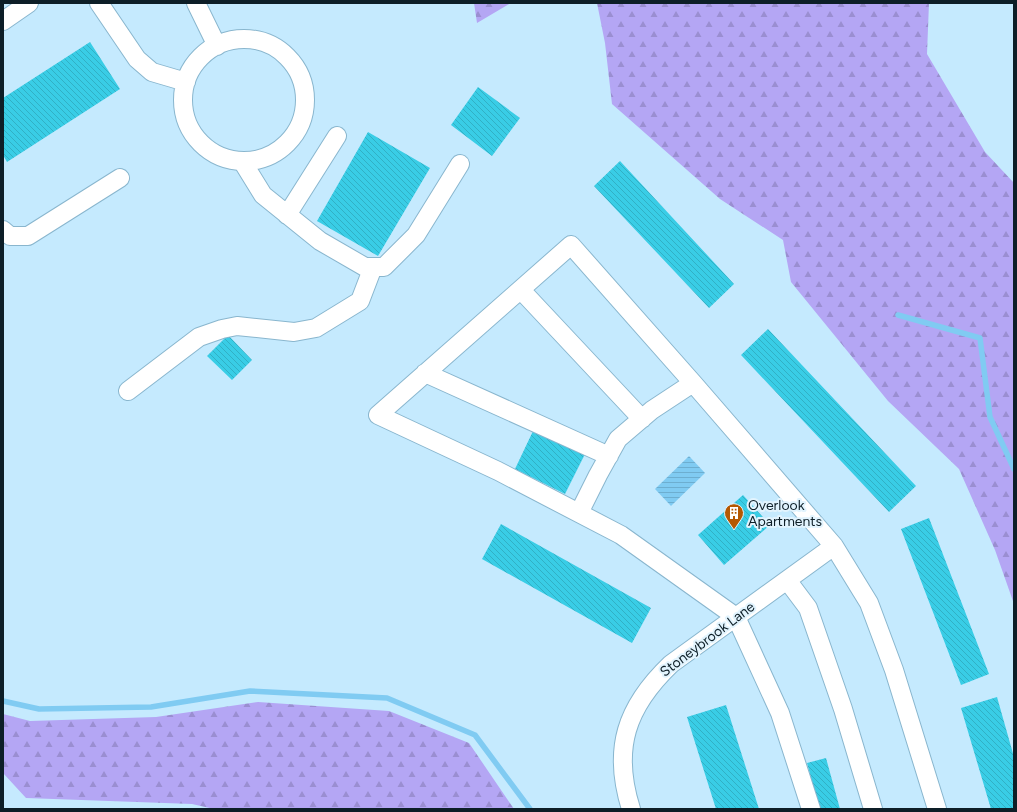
<svg xmlns="http://www.w3.org/2000/svg" width="1017" height="812" font-family="Figtree,sans-serif">
  <style>
    .forest { fill: url(#forest-firs) }
    .water { fill: url(#water-rules) }
    .lines { fill: none; stroke-linecap: round; stroke-linejoin: round }
    .stream { stroke: #80cbf2; stroke-width: 5.5 }
    .building { fill: url(#building-back-hatch) }
    .minor-casing { stroke: #89b6ce; stroke-width: 20 }
    .minor { stroke: #fff; stroke-width: 18 }
    .labels { text-anchor: middle; stroke-width: 4; stroke-linejoin: round; paint-order: stroke }
    .poi-label { font-size: 14px; fill: #0d1e27; stroke: #e2f4fe; text-anchor: start }
    .street-label { font-size: 14px; fill: #0d1e27; stroke: #e2f4fe }
  </style>
  <defs>
    <pattern id="forest-firs" width="22" height="20" patternUnits="userSpaceOnUse"><rect width="22" height="20" fill="#b4a6f4"/><path d="M5 1l3.5 6h-7zM16 11l3.5 6h-7z" fill="#9a8ed1"/></pattern>
    <pattern id="water-rules" width="6" height="5" patternUnits="userSpaceOnUse"><rect width="6" height="5" fill="#80cbf2"/><path d="M0 2.5h6" fill="none" stroke="#6daed0"/></pattern>
    <pattern id="building-back-hatch" width="6" height="6" patternUnits="userSpaceOnUse"><rect width="6" height="6" fill="#39cde6"/><path d="M-1 5l2 2M0 0l6 6M5-1l2 2" fill="none" stroke="#31b0c5"/></pattern>
  </defs>
  <rect width="100%" height="100%" fill="#c5eafe"/>
  <!-- forest -->
  <path class="forest" d="M474,3H511L477,23Z
    M597,3H929L927,54L985,152L1014,183V604L995,550L959,469L888,401L791,282L783,240L720,199L612,104L605,43Z
    M258,702L389,711L469,743L514,809H214L192,804L26,798L3,773V714L30,721L156,717Z"/>
  <!-- water -->
  <path class="water" d="M689,456L705,473L671,506L655,489Z"/>
  <g class="lines">
    <!-- stream -->
    <path class="stream" d="M898,315L980,338L990,417L1014,469
      M3,701L39,709L151,707L250,691L387,698L475,735L530,809"/>
  </g>
  <!-- building -->
  <path class="building" d="M90,42L120,89L7,162L3,155V98Z
    M478,87L520,118L492,156L451,125Z
    M368,132L430,168L378,256L317,221Z
    M620,161L734,284L709,308L594,186Z
    M768,329L916,486L889,512L741,355Z
    M228,335L252,360L232,380L207,356Z
    M534,429L585,454L565,494L515,469Z
    M743,495L770,525L724,565L698,535Z
    M929,518L989,674L961,685L901,529Z
    M501,524L651,608L632,643L482,559Z
    M997,697L1014,757V809H991L961,708Z
    M726,705L759,809H716L687,717Z
    M826,758L840,809H819L807,763Z"/>
  <g class="lines">
    <!-- minor casing -->
    <g class="minor-casing">
      <path id="minor" d="M99,3L137,59L152,72L186,82
        M196,3L217,46
        M3,21L29,3
        M183 100a61 61 0 1 1 122 0a61 61 0 1 1-122 0Z
        M242,161L263,195L320,241L365,267H384L416,235L460,164
        M287,215L337,136
        M3,230L10,236H28L120,178
        M521,290L642,419
        M425,373L609,456
        M128,391L199,337L222,329L237,326L294,332L316,328L360,301L373,267
        M579,513L598,475L618,439L652,410L693,383
        M787,580L808,608L843,709L873,809
        M631,809C612,749 626,707 671,664L834,546
        M811,809L780,713L736,617L621,535L498,471L378,415L571,245L693,383L834,546L869,603L894,670L937,809"/>
    </g>
    <!-- minor -->
    <use href="#minor" class="minor"/>
  </g>
  <!-- icons -->
  <defs>
    <g id="building-pin" transform="scale(1)"><path d="M0 17L-7.5 6A9.5 9.5 0 1 1 7.5 6Z" fill="#b55802" stroke="#e2f4fe"/><path d="M-4-6H4V6H1V3H-1V6H-4ZM-2.5-4.3h1.7v1.8h-1.7ZM.8-4.3h1.7v1.8H.8ZM-2.5-1h1.7V.8h-1.7ZM.8-1h1.7V.8H.8Z" fill="#fff"/></g>
  </defs>
  <g fill-rule="evenodd">
    <use href="#building-pin" x="734" y="513"/>
  </g>
  <g class="labels">
    <!-- poi labels -->
    <g class="poi-label">
      <text x="748" y="510">Overlook<tspan x="748" dy="16">Apartments</tspan></text>
    </g>
    <!-- street labels -->
    <g class="street-label">
      <text transform="translate(707 639) rotate(-37)" y="5">Stoneybrook Lane</text>
    </g>
  </g>
  <!-- border -->
  <rect width="1017" height="812" fill="none" stroke="#0d1e27" stroke-width="8"/>
</svg>
